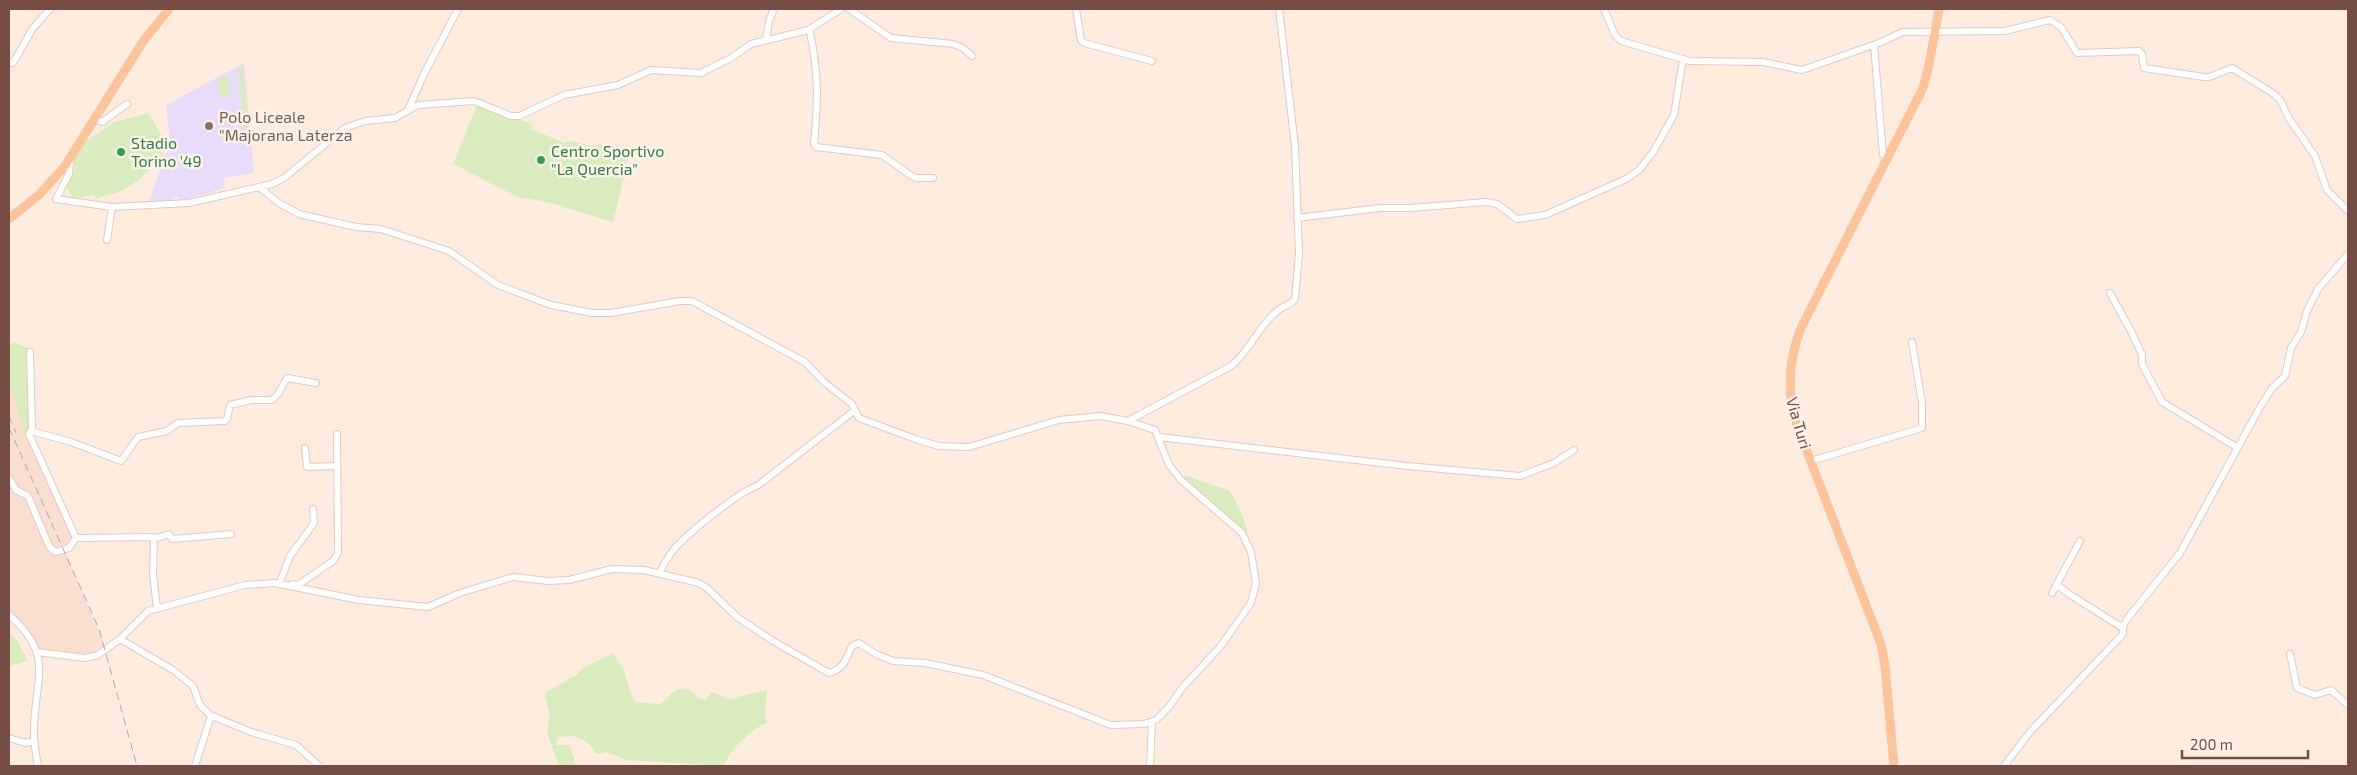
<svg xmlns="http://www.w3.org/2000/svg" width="2357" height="775" font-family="'Exo 2',sans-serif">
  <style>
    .residential { fill: #f8dfd0 }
    .education { fill: #e9dcfa }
    .green { fill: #d9ecbd }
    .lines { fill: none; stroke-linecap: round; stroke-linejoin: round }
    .minor-casing { stroke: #e4c8be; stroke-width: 8 }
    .major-casing { stroke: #d9cdcb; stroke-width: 9 }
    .minor { stroke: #fff; stroke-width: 6 }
    .major { stroke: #ffc395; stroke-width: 8 }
    .rail { stroke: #ac9ec7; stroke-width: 1; stroke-dasharray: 8 5; stroke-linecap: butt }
    .education-dot { fill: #8d6e63; stroke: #fff1e7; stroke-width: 2 }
    .leisure-dot { fill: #2e9e5b; stroke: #fff1e7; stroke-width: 2 }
    .labels { text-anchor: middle; stroke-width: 5; stroke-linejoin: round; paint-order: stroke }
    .education-label { font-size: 16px; fill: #785e54; stroke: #fff1e7; text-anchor: start }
    .leisure-label { font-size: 16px; fill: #27864d; stroke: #fff1e7; text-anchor: start }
    .street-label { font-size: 16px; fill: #764d45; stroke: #fff1e7 }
  </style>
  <rect width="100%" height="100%" fill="#feecdf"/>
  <!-- residential -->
  <path class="residential" d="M9,361L29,434L76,538L65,552L106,649L85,658L37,652L30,638L9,615Z"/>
  <!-- education -->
  <path class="education" d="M244,63L254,173L224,178L225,188L180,201L177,197L172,198L169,202L149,203L164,156L171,147L166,105Z"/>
  <!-- green -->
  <path class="green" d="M243,66L249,129H244L238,67Z
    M218,78H228L230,96L219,97Z
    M477,105L532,124L531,129L565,143L568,141L594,146L603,144L629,155L613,222L547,202L518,197L453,164Z
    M148,113L169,147C154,165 139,185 115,193C108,196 104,195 97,199L94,195L73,198L65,185L74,170L73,158L84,142L115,122Z
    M13,342L28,348L30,426L25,433L9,381V345Z
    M1187,476L1230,491L1242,514L1247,532L1242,533L1179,477Z
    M9,633L17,640L28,661L9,666Z
    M613,653L623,668L630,692L635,702L660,704C667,699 678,684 688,690C697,695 695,697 706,700L711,692L730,699L767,690L765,717L767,723C753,727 728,752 724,766L627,760L607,752L596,754C589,738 574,733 557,738L556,745H570L576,766H559L547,733L550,715L545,696L546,692L575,676L583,668Z"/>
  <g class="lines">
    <!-- minor casing -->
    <g class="minor-casing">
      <path id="minor" d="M849,9L891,38L953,44L963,48L972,56
        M1076,9L1081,40L1084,43L1152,61
        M1604,9L1615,35L1621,41L1690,61L1763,62L1802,70L1879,43L1903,32L2005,31L2050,20L2061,27L2077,53L2139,51L2142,54L2144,68L2204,77H2209L2232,68L2274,94L2281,101L2288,117L2315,156L2327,190L2348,211
        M808,30L810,32C819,76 818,100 814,144L816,147L882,155L910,175L916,178H933
        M766,40L769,21L774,9
        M1874,45L1883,155L1887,159
        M9,62L13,63L33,28L50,9
        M408,110L425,72L458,9
        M95,119L102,122L127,104
        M70,159L69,174L56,199L112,207L189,203L272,184L284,178L345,128L365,121L395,118L418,105L474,101L511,116H519L564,95L618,85L651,70L701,73L731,58L751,44L808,30L841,9
        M259,187L279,203L299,214L356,227L381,229L449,251L498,285L551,305L593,313H611L680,301H692L805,362L825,383L852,404L859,418L918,440L939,446L969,447L1059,420L1100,416L1128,421L1231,366C1250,351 1258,327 1276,312C1282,306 1291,305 1295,299L1299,253L1295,146L1279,9
        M1297,218L1380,208H1410L1486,202L1497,204L1517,219L1545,215L1626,179L1639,170L1653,152L1674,115L1683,59
        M107,240L112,207
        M2110,293L2132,333L2142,355V364L2162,402L2238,448
        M30,352L32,428L29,434L76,538
        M31,431L71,442L121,461L138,437L167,431L178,423L225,421L227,419L230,405L251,400H272L278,394L287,378L316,383
        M1159,437L1407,466L1520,476L1554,463L1574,450
        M305,448L307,467L337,466
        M1811,461L1922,428V403L1912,342
        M9,478L16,490L28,496L49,546L55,552L69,548L76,538L154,537L153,574L157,609
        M155,539L169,534L172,539L231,534
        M659,573C664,565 669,554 676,547C691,531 737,493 757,486L854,411
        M280,582L290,556L314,523L313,509
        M292,584L298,585L333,561L338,553L337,434
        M2057,585L2072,596L2123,628
        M2052,593L2080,541
        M9,615C55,655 35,678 34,728C33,741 36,754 38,766
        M120,639L173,670L193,686L200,705L210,715L251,732L296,745L319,766
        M37,652L85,658L98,655L120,639L148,611L245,585L275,583L359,600L428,607L460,593L513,577L548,581L569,580L612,569L644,570L699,583L707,588L737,617L773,641L829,673C844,669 846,659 852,646L859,643L876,654L893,661L925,663L983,675L1111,725L1144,724L1156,720L1169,707L1182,688L1220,647L1251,603L1256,583L1251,552L1242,533L1181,480L1169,465L1155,430L1128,421
        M2290,654L2297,688L2315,695L2331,690L2348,705
        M9,738L25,743L34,741
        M195,766L211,716
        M1150,766L1152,722
        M2004,766L2030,732L2123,634V626L2127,619L2180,553L2259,409L2272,388L2285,376L2291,348L2301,332L2307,311L2318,289L2348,254"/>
    </g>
    <!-- major casing -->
    <g class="major-casing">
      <path id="major" d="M9,219L40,194L65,166L144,40L169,9
        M1894,766L1885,666L1881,644L1798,428C1786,393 1788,361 1801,328L1923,88L1929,65L1939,9"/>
    </g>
    <!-- minor -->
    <use href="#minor" class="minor"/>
    <!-- major -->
    <use href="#major" class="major"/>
    <!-- rail -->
    <path class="rail" d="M9,416L16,433
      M9,428L99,629L137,766"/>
  </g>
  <!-- markers -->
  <circle class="education-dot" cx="209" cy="126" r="5"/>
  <g class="leisure-dot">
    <circle cx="121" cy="152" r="5"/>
    <circle cx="541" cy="160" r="5"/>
  </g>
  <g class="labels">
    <!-- education labels -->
    <g class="education-label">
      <text x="219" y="123">Polo Liceale<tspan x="219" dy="18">"Majorana Laterza</tspan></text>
    </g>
    <!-- leisure labels -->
    <g class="leisure-label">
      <text x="131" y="149">Stadio<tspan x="131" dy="18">Torino '49</tspan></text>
      <text x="551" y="157">Centro Sportivo<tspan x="551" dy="18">"La Quercia"</tspan></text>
    </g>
    <!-- street labels -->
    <g class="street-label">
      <text transform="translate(1799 423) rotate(74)" y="6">Via Turi</text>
    </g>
  </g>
  <!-- border -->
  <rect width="2357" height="775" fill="none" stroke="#764d45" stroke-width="20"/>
  <!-- scale -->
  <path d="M2182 750v8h126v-8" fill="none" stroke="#764d45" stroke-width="2.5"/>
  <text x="2190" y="750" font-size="15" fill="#764d45" stroke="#fff1e7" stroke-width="4" paint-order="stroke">200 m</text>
</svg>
